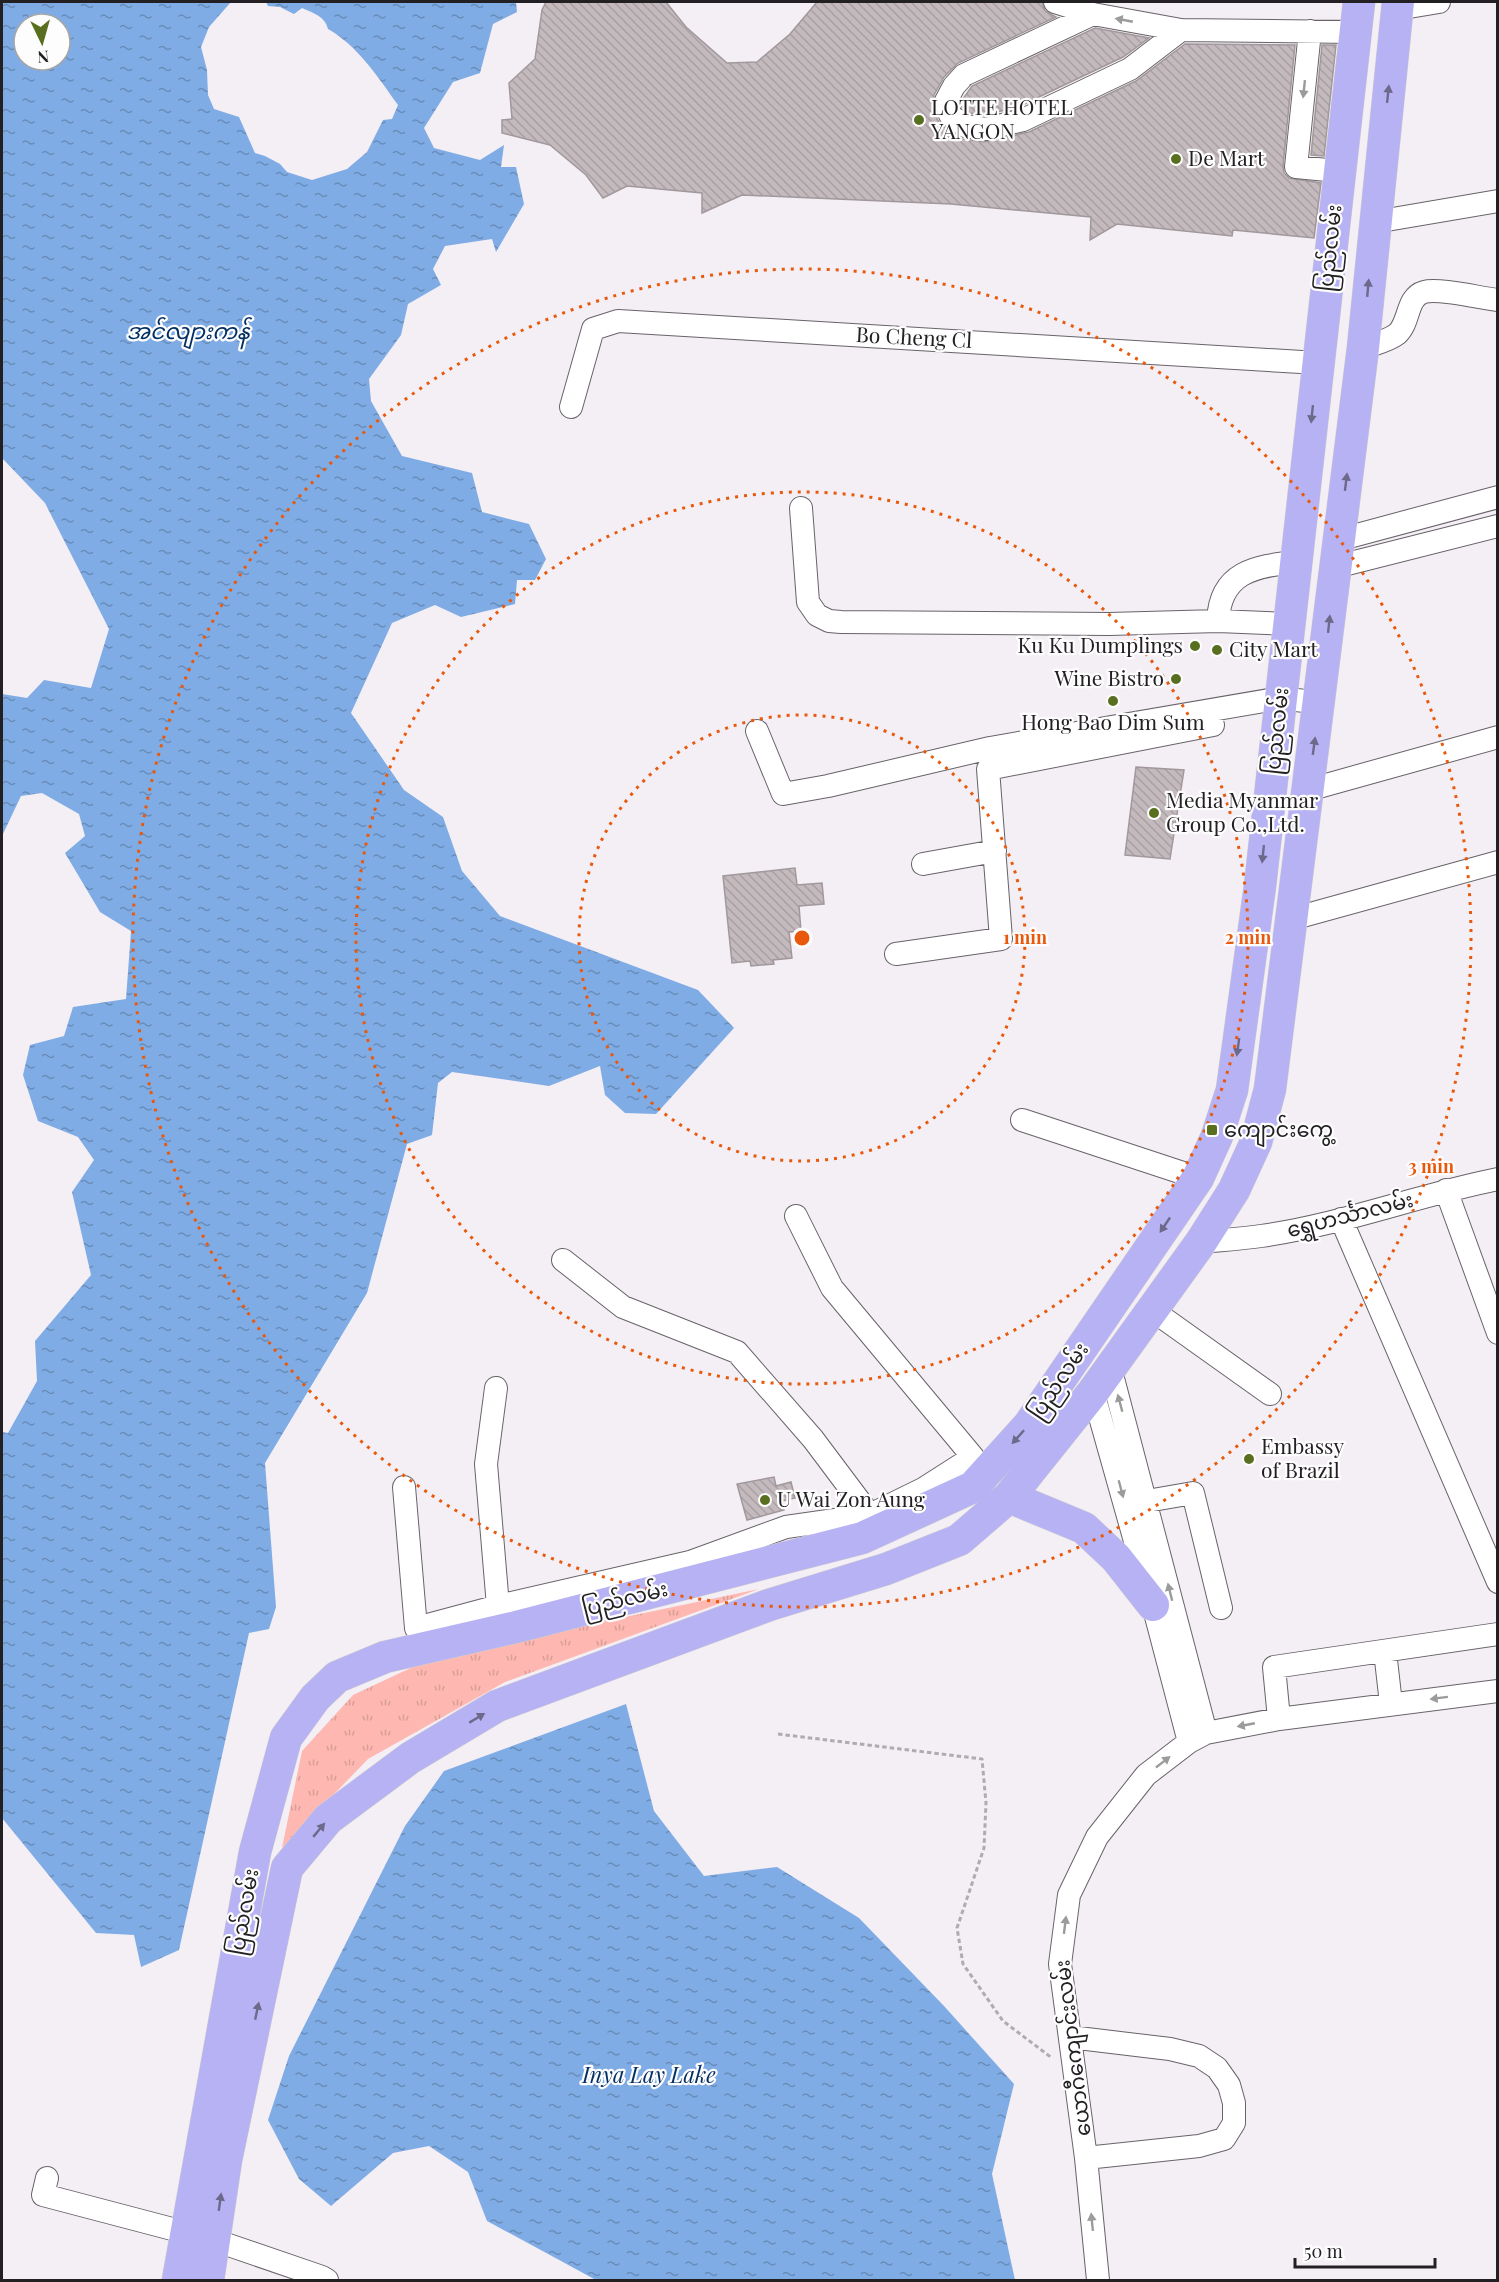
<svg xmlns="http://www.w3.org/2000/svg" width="1499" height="2282" font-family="'Playfair Display','Noto Sans Myanmar',serif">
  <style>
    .grass { fill: url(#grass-tufts) }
    .water { fill: url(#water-ripples); fill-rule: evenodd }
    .building { fill: url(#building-back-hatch); stroke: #a1989b; stroke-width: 1.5 }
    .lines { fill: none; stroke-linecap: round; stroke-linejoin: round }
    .minor-casing { stroke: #686369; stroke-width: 24 }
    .highway-casing { stroke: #cfcecf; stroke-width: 33 }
    .path { stroke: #b0abb0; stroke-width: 3; stroke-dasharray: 4.5 3; stroke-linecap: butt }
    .minor { stroke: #fff; stroke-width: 22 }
    .highway { stroke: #b7b2f3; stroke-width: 32 }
    .oneway { fill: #9c9b9c }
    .oneway2 { fill: #6d698b }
    .ring { fill: none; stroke: #e8590c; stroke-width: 3; stroke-dasharray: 3 6 }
    .poi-dot { fill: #586f1f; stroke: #fefdfe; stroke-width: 2 }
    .labels { text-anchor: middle; stroke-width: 4.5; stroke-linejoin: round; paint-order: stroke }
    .poi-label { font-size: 21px; fill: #232023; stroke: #fefdfe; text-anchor: start }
    .street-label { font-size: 21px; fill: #232023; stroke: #fefdfe }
    .water-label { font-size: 22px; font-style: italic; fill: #033063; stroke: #fefdfe }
    .centre { fill: #e8590c; stroke: #fefdfe; stroke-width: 3 }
    .ring-label { font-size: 18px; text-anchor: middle; font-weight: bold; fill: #e8590c; stroke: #fefdfe; stroke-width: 4.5; stroke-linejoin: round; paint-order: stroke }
  </style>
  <defs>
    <pattern id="grass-tufts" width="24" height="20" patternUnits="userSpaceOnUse" patternTransform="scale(1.5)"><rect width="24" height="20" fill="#feb8b1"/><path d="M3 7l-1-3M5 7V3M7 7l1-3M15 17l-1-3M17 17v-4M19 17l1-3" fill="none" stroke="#d99e98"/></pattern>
    <pattern id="water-ripples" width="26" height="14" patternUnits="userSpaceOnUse" patternTransform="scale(1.5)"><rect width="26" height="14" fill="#80ace5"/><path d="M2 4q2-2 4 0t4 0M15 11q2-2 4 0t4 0" fill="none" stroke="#688cb9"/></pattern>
    <pattern id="building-back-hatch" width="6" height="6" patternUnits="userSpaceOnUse" patternTransform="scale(1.5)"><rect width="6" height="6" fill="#c4babe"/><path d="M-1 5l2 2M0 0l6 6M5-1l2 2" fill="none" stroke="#a8a0a3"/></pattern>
  </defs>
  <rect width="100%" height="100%" fill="#f4eef5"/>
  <!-- grass -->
  <path class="grass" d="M759,1589L505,1682L368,1759L282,1848L302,1751L353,1695L434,1657Z"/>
  <!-- water -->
  <path class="water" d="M2,2H231L209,27L201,47L207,70L208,95L214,109L239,117L255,153L265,156L280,164L287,172L312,180L347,169L367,152L383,120L392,119L398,105C378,77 358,46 328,29C325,16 313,13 302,8L294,14L280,7L268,6L266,2H516L517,12L493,24L480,73L453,82L424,128L434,148L480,160L504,145L501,167H516L524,204L496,252L492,239L445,246L433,269L441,285L408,304L401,335L369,379L371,401L402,456L472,473L482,512L529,524L546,559L535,580H517L515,604L461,617L435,605L392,623L351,713L404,790L443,817L462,871L500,916L698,990L734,1028L656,1114L625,1113L605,1095L600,1066L549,1086L452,1072L438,1083L432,1135L407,1144L367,1293L265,1463L276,1607L269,1629L249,1633L179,1950L141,1967L134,1935L96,1933L2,1818V1432L8,1433L37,1381L35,1341L91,1275L72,1192L94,1160L78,1137L38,1121L23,1075L30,1045L64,1036L73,1007L126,999L131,931L100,912L65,853L85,836L79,814L42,793L21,796L2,836V694L27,698L44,680L91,688L109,629L45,503L2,458ZM24,24H60V60H24Z
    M626,1704L654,1811L704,1876L777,1867L859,1918L944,2006L1014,2084L992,2174L1015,2280H596L487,2221L468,2172L429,2146L393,2153L331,2206L299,2179L268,2120L289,2056L405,1826L444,1771Z"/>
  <!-- building -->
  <path class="building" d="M546,2H666L686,27L727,63L757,62L790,34L817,2H1042L1045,11L1056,17L958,63L944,77L934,95L933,105L937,119L942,126L963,139L984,142L1029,132L1136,81L1185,44L1295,45L1283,166L1284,173L1289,178L1321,183L1314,238L1233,230L1232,236L1117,224L1090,240L1091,217L951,204L742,195L702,213V193L627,186L603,198L586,175L550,145L502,133V120L512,119L509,83L535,59L542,10Z
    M1095,28L1149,38L1123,57L1018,107L985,115L970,113L962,107L960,103L972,86Z
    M1322,45H1336L1324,156L1311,155Z
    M1136,767L1184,770L1170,859L1125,855Z
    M795,868L797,885L822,883L824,904L799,906L801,931L789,932L792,958L773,960L774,964L751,966L750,961L732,963L723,876Z
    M774,1477L776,1486L791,1482L795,1498L782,1501L784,1510L747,1520L737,1484Z"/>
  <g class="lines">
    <!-- minor casing -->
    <g class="minor-casing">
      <path id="minor" d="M1055,2L1093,14
        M1397,9L1439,2
        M1181,30L1130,69L1023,120L986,129L965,126L950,115L946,101L954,86L964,75L1093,14L1181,30L1356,32
        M1310,31L1296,167L1338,171
        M1375,222L1498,201
        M1363,348C1374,344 1388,341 1397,334C1410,323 1406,297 1424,292C1439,288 1480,298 1498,300
        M571,407L593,329L618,321L1318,363
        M801,508L808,602L817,615L829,621L841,622L1109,624L1218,621L1288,624
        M1338,540L1498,497
        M1335,567L1498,526
        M1218,621C1220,572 1255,566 1296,562
        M757,731L783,794L828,786L990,748L1281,698L1320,703
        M1308,790L1498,737
        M923,864L995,851
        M1292,919L1498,862
        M896,954L1001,939L988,769L1213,725
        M1022,1120L1198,1178
        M1446,1190L1498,1333
        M1341,1219L1498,1582
        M1201,1242C1221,1240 1241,1239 1261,1236C1341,1225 1418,1195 1498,1179
        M563,1260L623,1307L737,1352L813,1439L870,1515
        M1152,1310L1270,1394
        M1110,1367L1206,1733
        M496,1388L486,1464L498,1606L507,1617
        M1093,1392L1153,1605L1189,1742
        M404,1487L416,1628L498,1606L690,1562L786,1527L870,1515L923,1489L973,1457L832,1288L796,1216
        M1147,1501L1193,1493L1221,1608
        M1385,1651L1391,1704
        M1279,1719L1274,1667L1498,1634
        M1070,2037L1170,2049L1199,2056L1217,2068L1229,2085L1234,2103V2123L1224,2139L1199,2146L1086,2158
        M47,2178L43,2195L214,2240L322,2277L327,2280
        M1098,2280L1086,2158L1060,1964L1069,1895L1097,1837L1146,1775L1189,1742L1206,1733L1279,1719L1498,1691"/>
    </g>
    <!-- highway casing -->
    <g class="highway-casing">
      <path id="highway" d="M1009,1497L1084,1528L1116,1558L1153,1605
        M178,2280L255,1852L286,1738L315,1698L337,1677L385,1657L516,1627L862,1538L973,1487L1029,1425L1198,1178L1217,1136L1232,1090L1260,886L1359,2
        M208,2280L226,2160L287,1868L328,1819L410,1758L497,1706L769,1605L886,1569L959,1540L1009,1497L1093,1392L1201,1242L1234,1190L1256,1142L1270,1089L1363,348L1398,2"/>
    </g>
    <!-- path -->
    <path class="path" d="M778,1734L982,1759L986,1803L984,1848L957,1928L963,1964L1003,2021L1052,2058"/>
    <!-- minor -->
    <use href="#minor" class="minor"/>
    <!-- highway -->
    <use href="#highway" class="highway"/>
  </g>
  <!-- one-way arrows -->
  <defs><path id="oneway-solid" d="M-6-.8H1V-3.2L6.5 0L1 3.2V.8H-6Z" transform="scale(1.5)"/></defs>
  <g class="oneway">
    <use href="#oneway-solid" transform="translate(1124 20) rotate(-169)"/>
    <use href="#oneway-solid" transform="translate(1304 89) rotate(96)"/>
    <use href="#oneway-solid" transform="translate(1120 1403) rotate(-105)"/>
    <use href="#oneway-solid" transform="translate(1121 1489) rotate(75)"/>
    <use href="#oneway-solid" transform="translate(1170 1592) rotate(-104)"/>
    <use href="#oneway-solid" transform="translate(1439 1698) rotate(173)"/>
    <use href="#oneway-solid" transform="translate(1246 1725) rotate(169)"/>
    <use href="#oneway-solid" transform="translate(1163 1762) rotate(-38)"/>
    <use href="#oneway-solid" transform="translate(1065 1925) rotate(-83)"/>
    <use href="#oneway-solid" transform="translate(1092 2222) rotate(-96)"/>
  </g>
  <g class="oneway2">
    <use href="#oneway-solid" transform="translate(1388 94) rotate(-84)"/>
    <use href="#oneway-solid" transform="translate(1368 288) rotate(-85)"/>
    <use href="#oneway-solid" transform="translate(1312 414) rotate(96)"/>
    <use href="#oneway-solid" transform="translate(1346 482) rotate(-83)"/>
    <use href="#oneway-solid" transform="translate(1329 624) rotate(-84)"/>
    <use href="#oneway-solid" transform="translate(1314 746) rotate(-82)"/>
    <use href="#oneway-solid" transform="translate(1263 854) rotate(96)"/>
    <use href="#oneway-solid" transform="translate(1238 1047) rotate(98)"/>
    <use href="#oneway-solid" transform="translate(1165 1225) rotate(124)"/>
    <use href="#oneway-solid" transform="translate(1018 1437) rotate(132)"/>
    <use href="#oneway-solid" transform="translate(477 1718) rotate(-31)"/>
    <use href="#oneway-solid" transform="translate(319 1830) rotate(-50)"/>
    <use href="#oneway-solid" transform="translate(257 2011) rotate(-78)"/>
    <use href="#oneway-solid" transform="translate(220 2202) rotate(-82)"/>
  </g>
  <!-- distance rings -->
  <g class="ring">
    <circle cx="802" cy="938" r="223"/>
    <circle cx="802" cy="938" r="446"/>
    <circle cx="802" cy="938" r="669"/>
  </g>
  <!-- markers -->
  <g class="poi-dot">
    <circle cx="919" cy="120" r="6"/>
    <circle cx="1176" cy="159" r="6"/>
    <circle cx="1195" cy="646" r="6"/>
    <circle cx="1217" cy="650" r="6"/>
    <circle cx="1176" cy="679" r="6"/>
    <circle cx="1113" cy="701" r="6"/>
    <circle cx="1154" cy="813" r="6"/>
    <rect x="1206" y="1124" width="12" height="12" rx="3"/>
    <circle cx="1249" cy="1459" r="6"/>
    <circle cx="765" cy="1500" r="6"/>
  </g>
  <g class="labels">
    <!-- poi labels -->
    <g class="poi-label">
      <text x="931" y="115">LOTTE HOTEL<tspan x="931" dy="24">YANGON</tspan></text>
      <text x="1188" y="166">De Mart</text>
      <text x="1183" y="653" text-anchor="end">Ku Ku Dumplings</text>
      <text x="1229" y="657">City Mart</text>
      <text x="1164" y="686" text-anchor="end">Wine Bistro</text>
      <text x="1113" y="730" text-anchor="middle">Hong Bao Dim Sum</text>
      <text x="1166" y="808">Media Myanmar<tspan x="1166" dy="24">Group Co.,Ltd.</tspan></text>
      <text x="1224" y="1137">ကျောင်းကွေ့</text>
      <text x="1261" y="1454">Embassy<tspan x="1261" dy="24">of Brazil</tspan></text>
      <text x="777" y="1507">U Wai Zon Aung</text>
    </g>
    <!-- street labels -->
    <g class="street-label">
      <text transform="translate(1330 248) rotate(-84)" y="7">ပြည်လမ်း</text>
      <text transform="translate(914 338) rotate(3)" y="7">Bo Cheng Cl</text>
      <text transform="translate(1277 731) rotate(-84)" y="7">ပြည်လမ်း</text>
      <text transform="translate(1350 1215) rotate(-14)" y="7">ရွှေဟင်္သာလမ်း</text>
      <text transform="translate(1059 1381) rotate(-56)" y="7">ပြည်လမ်း</text>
      <text transform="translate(625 1599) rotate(-14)" y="7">ပြည်လမ်း</text>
      <text transform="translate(244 1912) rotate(-80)" y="7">ပြည်လမ်း</text>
      <text transform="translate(1073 2048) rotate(-97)" y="7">ယောဂီကျောင်းလမ်း</text>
    </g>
    <!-- water labels -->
    <g class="water-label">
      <text x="188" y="339">အင်လျားကန်</text>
      <text x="649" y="2083">Inya Lay Lake</text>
    </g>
  </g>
  <circle cx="802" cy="938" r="9" class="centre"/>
  <g class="ring-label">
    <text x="1025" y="944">1 min</text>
    <text x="1248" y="944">2 min</text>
    <text x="1431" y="1173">3 min</text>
  </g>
  <!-- border -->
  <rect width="1499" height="2282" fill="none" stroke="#232023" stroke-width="6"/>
  <!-- north arrow -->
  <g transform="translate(42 42) rotate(175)"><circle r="28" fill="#fefdfe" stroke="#a6a5a6" stroke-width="1.5"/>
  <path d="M0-4.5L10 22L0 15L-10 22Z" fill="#586f1f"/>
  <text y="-9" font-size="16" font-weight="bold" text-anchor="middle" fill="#232023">N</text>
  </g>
  <!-- scale -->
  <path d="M1295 2258v9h140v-9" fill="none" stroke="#232023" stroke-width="3"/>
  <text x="1304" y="2258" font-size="18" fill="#232023" stroke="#fefdfe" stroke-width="4.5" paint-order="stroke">50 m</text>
</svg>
